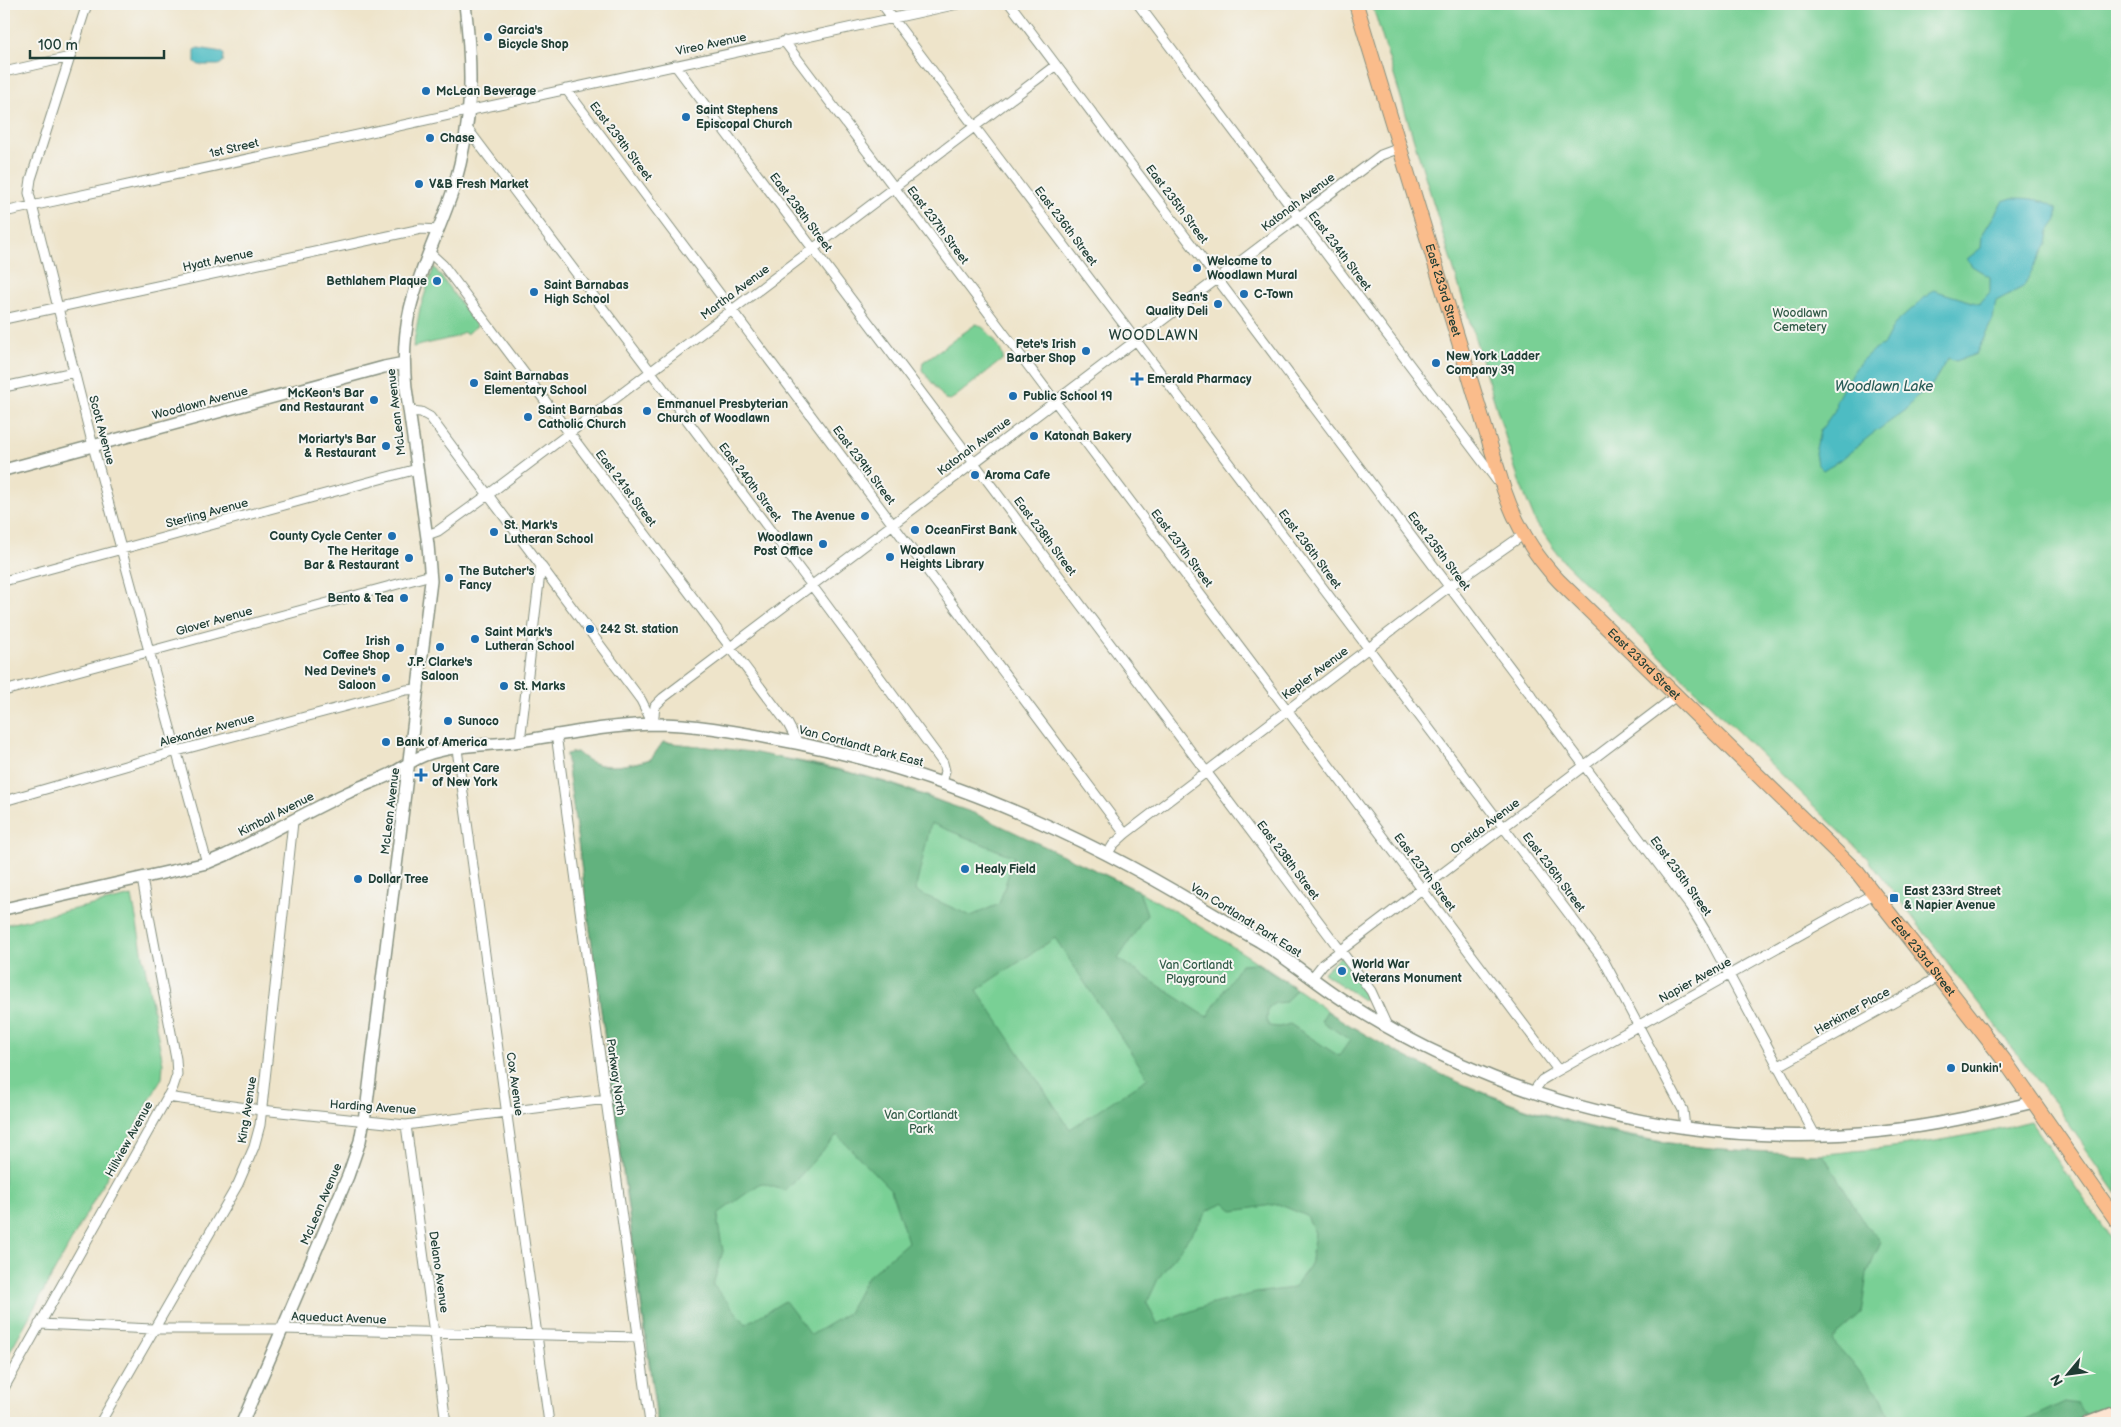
<svg xmlns="http://www.w3.org/2000/svg" width="2121" height="1427" font-family="'Balsamiq Sans',sans-serif">
  <style>
    .green { fill: #79d095; stroke: #4c8664 }
    .forest { fill: #62b27e; stroke: #407859; fill-rule: evenodd }
    .water { fill: #4dbcc3; stroke: #367c7c }
    .lines { fill: none; stroke-linecap: round; stroke-linejoin: round }
    .minor-casing { stroke: #86907f; stroke-width: 11 }
    .tertiary-casing { stroke: #86907f; stroke-width: 14 }
    .secondary-casing { stroke: #86907f; stroke-width: 15 }
    .primary-casing { stroke: #86907f; stroke-width: 16 }
    .minor { stroke: #fff; stroke-width: 9 }
    .tertiary { stroke: #fff; stroke-width: 11 }
    .secondary { stroke: #fde4d1; stroke-width: 12 }
    .primary { stroke: #fabc8b; stroke-width: 14 }
    .poi-dot { fill: #1f6fb2; stroke: #f6f6f2; stroke-width: 2 }
    .labels { text-anchor: middle; stroke-width: 4; stroke-linejoin: round; paint-order: stroke }
    .poi-label { font-size: 12px; font-weight: bold; fill: #1f3d34; stroke: #f6f6f2; text-anchor: start }
    .street-label { font-size: 12px; fill: #1f3d34; stroke: #f6f6f2 }
    .park-label { font-size: 12px; fill: #315a47; stroke: #f6f6f2 }
    .neighbourhood-label { font-size: 14px; letter-spacing: 1px; fill: #1f3d34; stroke: #f6f6f2 }
    .water-label { font-size: 14px; font-style: italic; fill: #2a5d58; stroke: #f6f6f2 }
  </style>
  <rect width="100%" height="100%" fill="#f6f6f2"/>
  <filter id="ink" filterUnits="userSpaceOnUse"><feTurbulence type="fractalNoise" baseFrequency=".02" numOctaves="2"/><feDisplacementMap in="SourceGraphic" scale="10" xChannelSelector="R" yChannelSelector="G"/><feConvolveMatrix kernelMatrix="1 2 1 2 8 2 1 2 1" color-interpolation-filters="sRGB"/></filter>
  <filter id="wash" filterUnits="userSpaceOnUse"><feTurbulence type="fractalNoise" baseFrequency=".0096" numOctaves="4" result="noise"/><feDisplacementMap in="SourceGraphic" scale="20" xChannelSelector="R" yChannelSelector="G"/><feGaussianBlur stdDeviation="1.12" result="paint"/><feColorMatrix in="noise" values="0 0 0 0 0 0 0 0 0 0 0 0 0 0 0 0 0 1.4 0 .05"/><feComposite in="paint" operator="in"/></filter>
  <g filter="url(#wash)">
    <rect width="100%" height="100%" fill="#eee4ca"/>
    <!-- green -->
    <path class="green" d="M1372,4H2117V1194L2051,1098L1868,859L1562,560L1536,523L1519,481Z
      M434,267L477,326L466,334L463,332L456,337L413,347L420,308Z
      M976,324C985,325 1004,351 1003,359L955,397L950,400L945,399L922,370L923,362Z
      M663,742C731,750 799,758 865,776C931,794 994,823 1056,852C1084,865 1114,878 1142,893C1195,922 1248,955 1298,990C1322,1007 1345,1024 1371,1039C1510,1117 1661,1155 1820,1154C1835,1154 1850,1151 1864,1150C1921,1145 1976,1135 2030,1121L2117,1247V1423H657L566,754L577,752C598,773 624,766 651,759Z
      M132,896L163,1064L162,1078L4,1362V983L7,979L4,977V925Z
      M1342,955L1370,993L1363,1000L1323,973Z"/>
    <!-- forest -->
    <path class="forest" d="M663,742L752,752L865,776L974,813L1139,891L1147,914L1118,959L1207,1017L1241,964L1256,963L1296,989L1286,1002L1275,1003L1268,1008L1267,1021L1269,1026L1279,1027L1290,1024L1339,1056L1350,1040L1321,1021L1327,1011C1421,1071 1524,1117 1634,1138C1696,1149 1760,1152 1823,1154L1865,1224L1881,1241L1867,1274L1861,1314L1832,1340L1882,1397L1892,1423H658L566,754L577,752C598,773 625,766 651,759ZM931,823L1014,857L999,904L971,916L915,891ZM1055,938L1148,1078L1070,1129L977,990ZM837,1135L891,1190L908,1242L866,1278L848,1313L811,1335L785,1301L746,1324L713,1285L723,1251L718,1224L719,1213L761,1183L786,1191ZM1224,1202L1234,1211L1278,1204L1307,1216L1315,1233L1310,1266L1293,1288L1256,1293L1205,1306L1157,1324L1147,1303L1158,1279L1208,1211Z
      M2065,1402L2077,1404L2086,1415L2064,1423H2013L2024,1421Z"/>
    <!-- water -->
    <path class="water" d="M198,48L222,52L224,55L223,62L219,65H199L195,62V50Z
      M2012,198C2027,198 2047,199 2057,209V220L2049,231L2047,244L2023,287L1996,301L1993,319L1976,354L1956,361L1948,358L1930,388L1916,397L1906,410L1871,435L1843,458L1823,470L1817,464L1815,453L1820,431L1835,410L1836,401L1848,379L1861,361L1873,350L1884,344L1894,325L1933,290L1979,304L1990,292V277L1972,266L1967,259L1981,248L1982,235L2003,201Z"/>
  </g>
  <g filter="url(#ink)">
    <g class="lines">
      <!-- minor casing -->
      <g class="minor-casing">
        <path id="minor" d="M87,4L31,179L29,193L93,446L207,863
          M882,4L1603,959L1683,1110L1685,1128
          M1010,4L1690,906L1706,932L1815,1135
          M1138,4L1498,482
          M784,41L1558,1070
          M675,65L1371,991L1387,1026
          M4,72L70,57
          M566,89L1125,834
          M467,128L822,599L943,763L945,771L942,784
          M4,212L958,4
          M430,253L443,265L788,724L798,743
          M4,319L421,229L439,230
          M4,387L74,372
          M409,411L421,412L430,417L641,700L652,722
          M427,535L438,531L489,494L1056,65
          M4,581L417,469
          M4,691L431,575
          M653,724L655,706L663,698L1299,217L1381,155L1400,148
          M556,734L650,1423
          M520,741L541,565
          M457,749L549,1423
          M4,801L177,751L406,690L419,689
          M1107,855L1113,845L1125,834L1450,586L1523,535
          M1312,978L1323,964L1676,696
          M1777,1067L1920,988L1939,976
          M1533,1092L1542,1080L1552,1074L1873,894
          M167,1097L261,1110L406,1125L606,1099
          M406,1125L446,1423
          M39,1324L153,1329H282L639,1337
          M4,1388L173,1087L177,1075L176,1059L142,879
          M100,1423L238,1184L254,1147L260,1125L293,822"/>
      </g>
      <!-- tertiary casing -->
      <g class="tertiary-casing">
        <path id="tertiary" d="M4,470L384,367L404,363
          M4,909L207,863L226,855C267,835 306,812 347,793C361,786 377,781 391,774C403,768 413,759 425,755C455,744 490,746 521,741C565,734 610,725 655,724C693,724 733,731 770,738C923,765 1069,827 1201,907C1220,918 1239,930 1259,941C1289,959 1316,983 1346,1002C1392,1032 1442,1057 1492,1077C1615,1126 1751,1145 1882,1131C1934,1126 1984,1114 2034,1102
          M242,1423L348,1176L360,1141L367,1103L431,581L428,545L406,388C403,361 404,335 410,309C420,267 441,228 454,187C473,122 473,71 465,4"/>
      </g>
      <!-- secondary casing -->
      <g class="secondary-casing">
        <path id="secondary" d="M2088,1423L2117,1412"/>
      </g>
      <!-- primary casing -->
      <g class="primary-casing">
        <g id="primary">
          <path id="s1" d="M1356,4L1504,490C1516,525 1533,554 1559,581L1857,872L2004,1060L2117,1221"/>
        </g>
      </g>
      <!-- minor -->
      <use href="#minor" class="minor"/>
      <!-- tertiary -->
      <use href="#tertiary" class="tertiary"/>
      <!-- secondary -->
      <use href="#secondary" class="secondary"/>
      <!-- primary -->
      <use href="#primary" class="primary"/>
    </g>
  </g>
  <!-- markers -->
  <g class="poi-dot">
    <circle cx="488" cy="37" r="5"/>
    <circle cx="426" cy="91" r="5"/>
    <circle cx="686" cy="117" r="5"/>
    <circle cx="430" cy="138" r="5"/>
    <circle cx="419" cy="184" r="5"/>
    <circle cx="1197" cy="268" r="5"/>
    <circle cx="437" cy="281" r="5"/>
    <circle cx="534" cy="292" r="5"/>
    <circle cx="1244" cy="294" r="5"/>
    <circle cx="1218" cy="304" r="5"/>
    <circle cx="1086" cy="351" r="5"/>
    <circle cx="1436" cy="363" r="5"/>
    <path d="M1134.5 371.5h5v5h5v5h-5v5h-5v-5h-5v-5h5z"/>
    <circle cx="474" cy="383" r="5"/>
    <circle cx="1013" cy="396" r="5"/>
    <circle cx="374" cy="400" r="5"/>
    <circle cx="647" cy="411" r="5"/>
    <circle cx="528" cy="417" r="5"/>
    <circle cx="1034" cy="436" r="5"/>
    <circle cx="386" cy="446" r="5"/>
    <circle cx="975" cy="475" r="5"/>
    <circle cx="865" cy="516" r="5"/>
    <circle cx="915" cy="530" r="5"/>
    <circle cx="494" cy="532" r="5"/>
    <circle cx="392" cy="536" r="5"/>
    <circle cx="823" cy="544" r="5"/>
    <circle cx="890" cy="557" r="5"/>
    <circle cx="409" cy="558" r="5"/>
    <circle cx="449" cy="578" r="5"/>
    <circle cx="404" cy="598" r="5"/>
    <circle cx="590" cy="629" r="5"/>
    <circle cx="475" cy="639" r="5"/>
    <circle cx="440" cy="647" r="5"/>
    <circle cx="400" cy="648" r="5"/>
    <circle cx="386" cy="678" r="5"/>
    <circle cx="504" cy="686" r="5"/>
    <circle cx="448" cy="721" r="5"/>
    <circle cx="386" cy="742" r="5"/>
    <path d="M418.5 767.5h5v5h5v5h-5v5h-5v-5h-5v-5h5z"/>
    <circle cx="965" cy="869" r="5"/>
    <circle cx="358" cy="879" r="5"/>
    <rect x="1889" y="893" width="10" height="10" rx="2.5"/>
    <circle cx="1342" cy="971" r="5"/>
    <circle cx="1951" cy="1068" r="5"/>
  </g>
  <g class="labels">
    <!-- poi labels -->
    <g class="poi-label">
      <text x="498" y="34">Garcia's<tspan x="498" dy="14">Bicycle Shop</tspan></text>
      <text x="436" y="95">McLean Beverage</text>
      <text x="696" y="114">Saint Stephens<tspan x="696" dy="14">Episcopal Church</tspan></text>
      <text x="440" y="142">Chase</text>
      <text x="429" y="188">V&amp;B Fresh Market</text>
      <text x="1207" y="265">Welcome to<tspan x="1207" dy="14">Woodlawn Mural</tspan></text>
      <text x="427" y="285" text-anchor="end">Bethlahem Plaque</text>
      <text x="544" y="289">Saint Barnabas<tspan x="544" dy="14">High School</tspan></text>
      <text x="1254" y="298">C-Town</text>
      <text x="1208" y="301" text-anchor="end">Sean's<tspan x="1208" dy="14">Quality Deli</tspan></text>
      <text x="1076" y="348" text-anchor="end">Pete's Irish<tspan x="1076" dy="14">Barber Shop</tspan></text>
      <text x="1446" y="360">New York Ladder<tspan x="1446" dy="14">Company 39</tspan></text>
      <text x="484" y="380">Saint Barnabas<tspan x="484" dy="14">Elementary School</tspan></text>
      <text x="1147" y="383">Emerald Pharmacy</text>
      <text x="364" y="397" text-anchor="end">McKeon's Bar<tspan x="364" dy="14">and Restaurant</tspan></text>
      <text x="1023" y="400">Public School 19</text>
      <text x="657" y="408">Emmanuel Presbyterian<tspan x="657" dy="14">Church of Woodlawn</tspan></text>
      <text x="538" y="414">Saint Barnabas<tspan x="538" dy="14">Catholic Church</tspan></text>
      <text x="1044" y="440">Katonah Bakery</text>
      <text x="376" y="443" text-anchor="end">Moriarty's Bar<tspan x="376" dy="14">&amp; Restaurant</tspan></text>
      <text x="985" y="479">Aroma Cafe</text>
      <text x="855" y="520" text-anchor="end">The Avenue</text>
      <text x="504" y="529">St. Mark's<tspan x="504" dy="14">Lutheran School</tspan></text>
      <text x="925" y="534">OceanFirst Bank</text>
      <text x="382" y="540" text-anchor="end">County Cycle Center</text>
      <text x="813" y="541" text-anchor="end">Woodlawn<tspan x="813" dy="14">Post Office</tspan></text>
      <text x="900" y="554">Woodlawn<tspan x="900" dy="14">Heights Library</tspan></text>
      <text x="399" y="555" text-anchor="end">The Heritage<tspan x="399" dy="14">Bar &amp; Restaurant</tspan></text>
      <text x="459" y="575">The Butcher's<tspan x="459" dy="14">Fancy</tspan></text>
      <text x="394" y="602" text-anchor="end">Bento &amp; Tea</text>
      <text x="600" y="633">242 St. station</text>
      <text x="485" y="636">Saint Mark's<tspan x="485" dy="14">Lutheran School</tspan></text>
      <text x="390" y="645" text-anchor="end">Irish<tspan x="390" dy="14">Coffee Shop</tspan></text>
      <text x="440" y="666" text-anchor="middle">J.P. Clarke's<tspan x="440" dy="14">Saloon</tspan></text>
      <text x="376" y="675" text-anchor="end">Ned Devine's<tspan x="376" dy="14">Saloon</tspan></text>
      <text x="514" y="690">St. Marks</text>
      <text x="458" y="725">Sunoco</text>
      <text x="396" y="746">Bank of America</text>
      <text x="432" y="772">Urgent Care<tspan x="432" dy="14">of New York</tspan></text>
      <text x="975" y="873">Healy Field</text>
      <text x="368" y="883">Dollar Tree</text>
      <text x="1904" y="895">East 233rd Street<tspan x="1904" dy="14">&amp; Napier Avenue</tspan></text>
      <text x="1352" y="968">World War<tspan x="1352" dy="14">Veterans Monument</tspan></text>
      <text x="1961" y="1072">Dunkin'</text>
    </g>
    <!-- street labels -->
    <g class="street-label">
      <text transform="translate(711 44) rotate(-12)" y="4">Vireo Avenue</text>
      <text transform="translate(621 141) rotate(53)" y="4">East 239th Street</text>
      <text transform="translate(234 148) rotate(-13)" y="4">1st Street</text>
      <text transform="translate(1298 202) rotate(-37)" y="4">Katonah Avenue</text>
      <text transform="translate(1177 204) rotate(53)" y="4">East 235th Street</text>
      <text transform="translate(801 212) rotate(53)" y="4">East 238th Street</text>
      <text transform="translate(938 225) rotate(53)" y="4">East 237th Street</text>
      <text transform="translate(1066 226) rotate(53)" y="4">East 236th Street</text>
      <text transform="translate(1340 251) rotate(53)" y="4">East 234th Street</text>
      <text transform="translate(218 260) rotate(-12)" y="4">Hyatt Avenue</text>
      <text dy="4" stroke="none"><textPath href="#s1" startOffset="299">East 233rd Street</textPath></text>
      <text transform="translate(735 292) rotate(-37)" y="4">Martha Avenue</text>
      <text transform="translate(200 403) rotate(-15)" y="4">Woodlawn Avenue</text>
      <text transform="translate(396 412) rotate(-97)" y="4">McLean Avenue</text>
      <text transform="translate(102 430) rotate(75)" y="4">Scott Avenue</text>
      <text transform="translate(974 446) rotate(-37)" y="4">Katonah Avenue</text>
      <text transform="translate(864 465) rotate(53)" y="4">East 239th Street</text>
      <text transform="translate(750 482) rotate(53)" y="4">East 240th Street</text>
      <text transform="translate(626 488) rotate(53)" y="4">East 241st Street</text>
      <text transform="translate(207 513) rotate(-15)" y="4">Sterling Avenue</text>
      <text transform="translate(1045 536) rotate(53)" y="4">East 238th Street</text>
      <text transform="translate(1182 548) rotate(53)" y="4">East 237th Street</text>
      <text transform="translate(1310 549) rotate(53)" y="4">East 236th Street</text>
      <text transform="translate(1439 551) rotate(53)" y="4">East 235th Street</text>
      <text transform="translate(214 621) rotate(-16)" y="4">Glover Avenue</text>
      <text dy="4" stroke="none"><textPath href="#s1" startOffset="734">East 233rd Street</textPath></text>
      <text transform="translate(1315 673) rotate(-37)" y="4">Kepler Avenue</text>
      <text transform="translate(207 730) rotate(-15)" y="4">Alexander Avenue</text>
      <text transform="translate(861 746) rotate(15)" y="4">Van Cortlandt Park East</text>
      <text transform="translate(390 811) rotate(-83)" y="4">McLean Avenue</text>
      <text transform="translate(276 814) rotate(-27)" y="4">Kimball Avenue</text>
      <text transform="translate(1485 826) rotate(-37)" y="4">Oneida Avenue</text>
      <text transform="translate(1288 860) rotate(53)" y="4">East 238th Street</text>
      <text transform="translate(1425 872) rotate(53)" y="4">East 237th Street</text>
      <text transform="translate(1554 872) rotate(53)" y="4">East 236th Street</text>
      <text transform="translate(1681 876) rotate(54)" y="4">East 235th Street</text>
      <text transform="translate(1246 920) rotate(32)" y="4">Van Cortlandt Park East</text>
      <text dy="4" stroke="none"><textPath href="#s1" startOffset="1139">East 233rd Street</textPath></text>
      <text transform="translate(1695 980) rotate(-29)" y="4">Napier Avenue</text>
      <text transform="translate(1852 1011) rotate(-29)" y="4">Herkimer Place</text>
      <text transform="translate(616 1077) rotate(82)" y="4">Parkway North</text>
      <text transform="translate(515 1084) rotate(82)" y="4">Cox Avenue</text>
      <text transform="translate(373 1107) rotate(4)" y="4">Harding Avenue</text>
      <text transform="translate(247 1110) rotate(-81)" y="4">King Avenue</text>
      <text transform="translate(129 1139) rotate(-61)" y="4">Hillview Avenue</text>
      <text transform="translate(321 1204) rotate(-67)" y="4">McLean Avenue</text>
      <text transform="translate(439 1272) rotate(82)" y="4">Delano Avenue</text>
      <text transform="translate(339 1318) rotate(2)" y="4">Aqueduct Avenue</text>
    </g>
    <!-- park labels -->
    <g class="park-label">
      <text x="1800" y="317">Woodlawn<tspan x="1800" dy="14">Cemetery</tspan></text>
      <text x="1196" y="969">Van Cortlandt<tspan x="1196" dy="14">Playground</tspan></text>
      <text x="921" y="1119">Van Cortlandt<tspan x="921" dy="14">Park</tspan></text>
    </g>
    <!-- neighbourhood labels -->
    <g class="neighbourhood-label">
      <text x="1154" y="340">WOODLAWN</text>
    </g>
    <!-- water labels -->
    <g class="water-label">
      <text x="1884" y="391">Woodlawn Lake</text>
    </g>
  </g>
  <!-- margin -->
  <rect width="2121" height="1427" fill="none" stroke="#f6f6f2" stroke-width="20"/>
  <!-- north arrow -->
  <g transform="translate(2068 1374) rotate(241)" stroke="#f6f6f2" stroke-width="4" paint-order="stroke">
  <path d="M0-4L9 19L0 12L-9 19Z" fill="#1f3d34"/>
  <text y="-8" font-size="14" font-weight="bold" text-anchor="middle" fill="#1f3d34">N</text>
  </g>
  <!-- scale -->
  <path d="M30 50v8h134v-8" fill="none" stroke="#1f3d34" stroke-width="2.5"/>
  <text x="38" y="50" font-size="15" fill="#1f3d34" stroke="#f6f6f2" stroke-width="4" paint-order="stroke">100 m</text>
</svg>
